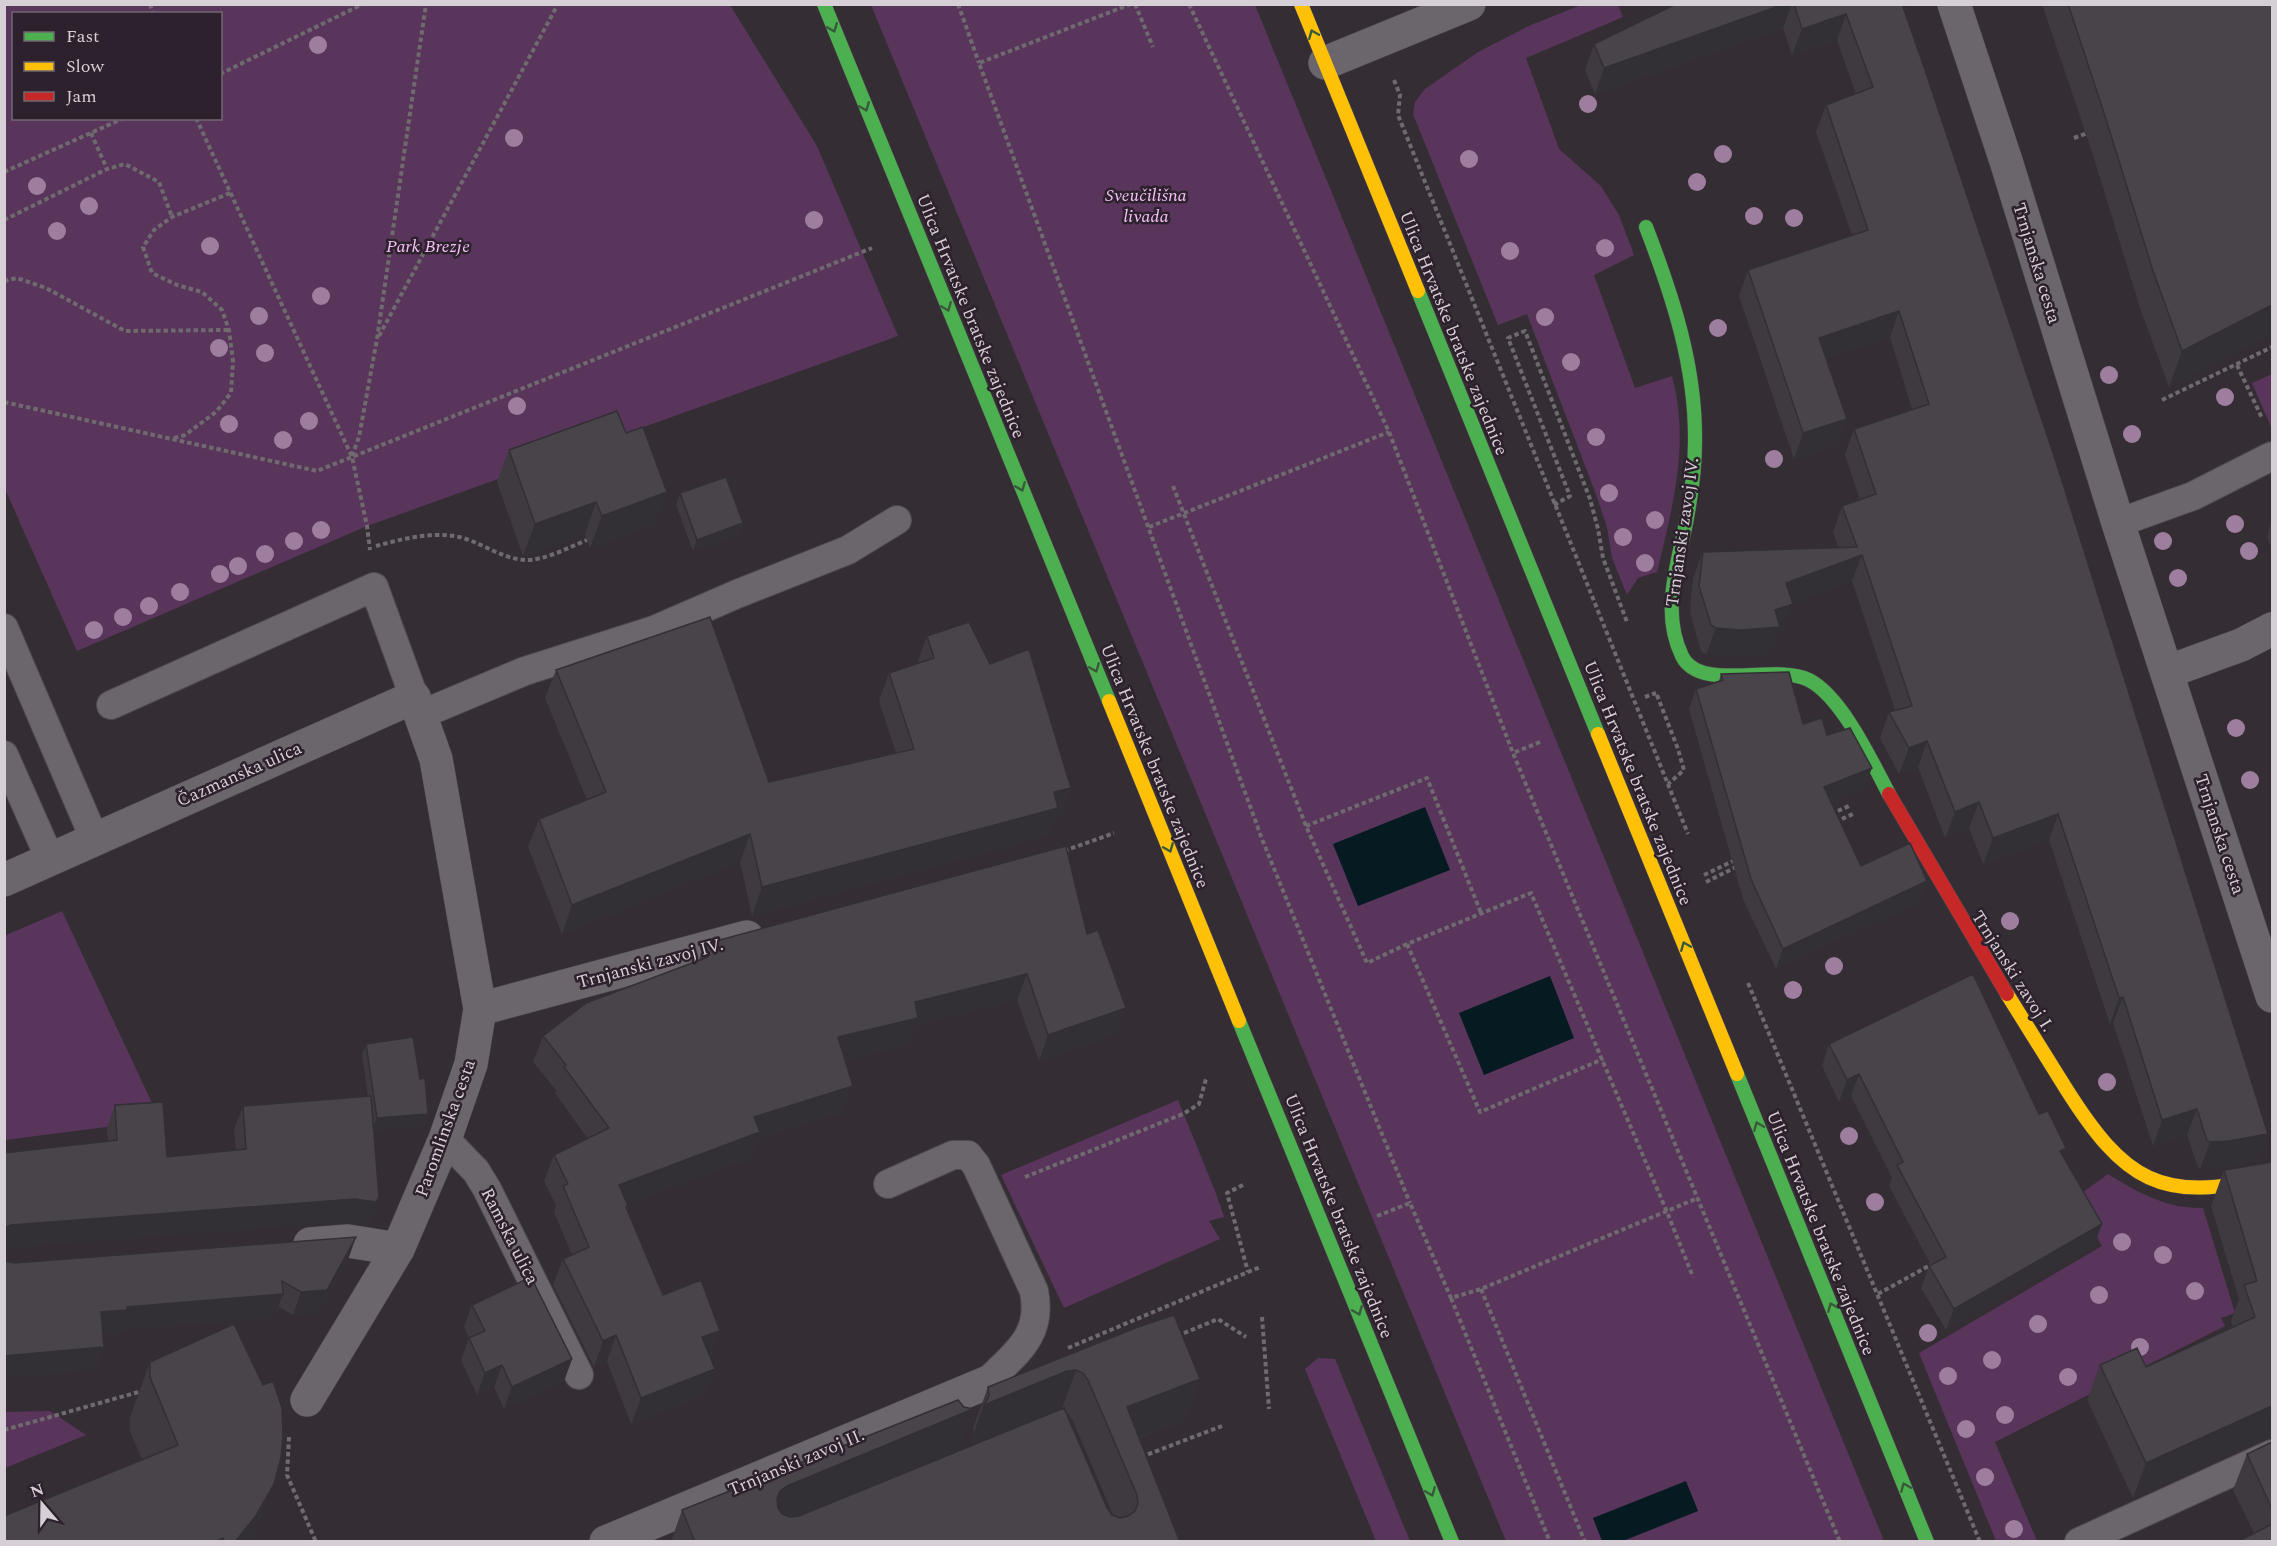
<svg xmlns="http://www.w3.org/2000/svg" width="2277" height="1546" font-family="Spectral,serif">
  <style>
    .green { fill: #59355c; fill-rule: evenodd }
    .water { fill: #051b21 }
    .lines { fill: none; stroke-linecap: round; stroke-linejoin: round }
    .lane-casing { stroke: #504b50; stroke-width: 30 }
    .street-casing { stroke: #504b50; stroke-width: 34 }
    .fast-casing { stroke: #504b50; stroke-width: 15 }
    .slow-casing { stroke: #504b50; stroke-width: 15 }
    .jam-casing { stroke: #504b50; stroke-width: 15 }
    .path { stroke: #6e6a6e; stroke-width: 4; stroke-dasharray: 4.5 3; stroke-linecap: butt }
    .lane { stroke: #6b666b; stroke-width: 28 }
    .street { stroke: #6b666b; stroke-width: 33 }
    .fast { stroke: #4caf50; stroke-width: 14 }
    .slow { stroke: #ffc107; stroke-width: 14 }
    .jam { stroke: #c62828; stroke-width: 14 }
    .tree { fill: #9e7e9f }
    .wall { fill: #3e3a40; fill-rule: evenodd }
    .shaded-wall { fill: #323034 }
    .building { fill: #48444a; stroke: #323034; stroke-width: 1.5 }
    .oneway { stroke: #395a3a }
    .labels { text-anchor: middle; stroke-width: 5; stroke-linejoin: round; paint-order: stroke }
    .park-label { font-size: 18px; font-style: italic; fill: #f5c0f7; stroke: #2c212c }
    .street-label { font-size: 18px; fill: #d6cfd6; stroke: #2c212c }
  </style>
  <rect width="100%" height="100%" fill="#342e34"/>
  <!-- green -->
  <path class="green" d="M4,5H730L817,146L898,336L367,526L77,651L5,489ZM14,14H220V118H14Z
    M871,5H1255L1884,1541H1506Z
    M1581,5H1618L1623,17L1526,58L1559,149L1601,186L1619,215L1634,255L1594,275L1635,388L1672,376C1690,443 1673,506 1657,572L1638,578L1627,595L1612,558L1607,527L1597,497L1527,314L1498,325L1413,114L1415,102L1425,89L1478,52L1531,25Z
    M2272,374V429L2252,383Z
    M62,911L160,1120L5,1140L4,936Z
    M1178,1100L1215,1191L1224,1217L1209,1221L1220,1239L1064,1308L1001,1175Z
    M2108,1174C2137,1192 2167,1209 2203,1208L2235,1313L2221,1318L2225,1326L1995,1442L2037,1541H1996L1919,1353L2102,1246L2075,1198Z
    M1318,1358L1335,1359L1410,1541H1376L1305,1369Z
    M50,1411L86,1435L5,1468V1412Z"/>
  <!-- water -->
  <path class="water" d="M1425,807L1450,870L1358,906L1333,844Z
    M1550,976L1574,1038L1484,1075L1459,1013Z
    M1686,1481L1698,1511L1623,1541H1602L1593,1518Z"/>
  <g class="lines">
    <!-- lane casing -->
    <g class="lane-casing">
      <path id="lane" d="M2118,523L2193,496L2272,456
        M4,628L94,838
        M111,705L374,587L414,697
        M420,715L525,671L654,630L737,594L848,550L897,520
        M4,755L50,859
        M445,1139L476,1171L487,1189L579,1375
        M888,1184L953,1155H968L976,1165L1034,1291C1043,1337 1015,1353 986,1383
        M2079,1542L2272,1454"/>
    </g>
    <!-- street casing -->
    <g class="street-casing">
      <path id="street" d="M1954,4L2006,161L2118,523L2272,996
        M1325,63L1469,4
        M2167,672L2241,645L2272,629
        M4,880L414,697L436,759L480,1009L471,1064L445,1139L398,1249L307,1400
        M480,1009L747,937
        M310,1244L348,1241L398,1249
        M606,1542L986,1383"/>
    </g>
    <!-- fast casing -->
    <g class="fast-casing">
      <path id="fast" d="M824,4L1109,701
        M1646,227C1673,297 1696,367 1695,442C1695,469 1691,497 1686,523C1677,567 1661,613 1682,656C1700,693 1774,663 1809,680C1842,697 1872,762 1889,794
        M1418,291L1598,734
        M1239,1021L1452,1542
        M1737,1074L1927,1542"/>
    </g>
    <!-- slow casing -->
    <g class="slow-casing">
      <path id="slow" d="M1301,4L1418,291
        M1109,701L1239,1021
        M1598,734L1737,1074
        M2007,994C2026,1025 2046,1056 2065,1087C2124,1181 2161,1205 2272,1176"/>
    </g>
    <!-- jam casing -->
    <g class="jam-casing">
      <path id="jam" d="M1889,794L2007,994"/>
    </g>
    <!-- path -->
    <path class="path" d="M150,4L153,14
      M958,4L979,63
      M1131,4L979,63L1262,839L1410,1203
      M1135,4L1153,47
      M1189,4L1389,432L1513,753
      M220,74L363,4
      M1394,80L1400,95L1398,115L1688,834
      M196,118L352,457L367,526L370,550
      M91,133L107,169
      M2074,138L2088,133
      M4,172L124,118
      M4,220L107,169L125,164L159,182L172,217
      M4,281L17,278L46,288L125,331L229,330
      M379,336L558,4
      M2237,365L2262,418
      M2162,400L2272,347
      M4,402L317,471L872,248
      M174,438L185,435L216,412L231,393L233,361L229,330L222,310L202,292L177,285L152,273L143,247L154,230L172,217L230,193
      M352,456L359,437L377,339L426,4
      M1173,486L1306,826L1367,963L1407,944L1531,893L1667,1212L1693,1277
      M1554,505L1570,496L1508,338L1525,331L1590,499L1598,529L1603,558L1627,622
      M1149,527L1389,432
      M376,546C402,539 432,531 459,537C481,542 502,559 525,560C543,561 570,547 587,540
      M1657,695L1678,749L1684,770L1668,784
      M1645,697L1656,693
      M1540,742L1513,753L1840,1542
      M1831,814L1849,806
      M1835,822L1853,814
      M1306,826L1427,778L1481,913
      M1064,851L1114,833
      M1704,875L1735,860
      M1706,882L1738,866
      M1407,944L1480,1112L1603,1059
      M1748,983L1980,1542
      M1025,1177L1183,1114L1199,1104L1206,1079
      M1243,1185L1227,1193L1248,1272
      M1377,1216L1410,1203L1451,1298L1481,1289L1698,1198
      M1481,1289L1585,1542
      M1878,1294L1934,1263
      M1451,1298L1550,1542
      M1262,1317L1269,1409
      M1177,1336L1218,1319L1246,1337
      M1068,1348L1260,1267
      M4,1430L142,1391
      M289,1437L287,1475L316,1542
      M1141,1457L1222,1426"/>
    <!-- lane -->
    <use href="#lane" class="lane"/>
    <!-- street -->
    <use href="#street" class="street"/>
    <!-- fast -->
    <use href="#fast" class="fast"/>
    <!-- slow -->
    <use href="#slow" class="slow"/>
    <!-- jam -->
    <use href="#jam" class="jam"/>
  </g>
  <!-- trees -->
  <g class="tree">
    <circle cx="318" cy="45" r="9"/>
    <circle cx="1588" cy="104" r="9"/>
    <circle cx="514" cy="138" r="9"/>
    <circle cx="1723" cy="154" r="9"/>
    <circle cx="1469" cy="159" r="9"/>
    <circle cx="1697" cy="182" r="9"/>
    <circle cx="37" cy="186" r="9"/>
    <circle cx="89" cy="206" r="9"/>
    <circle cx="1754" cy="216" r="9"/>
    <circle cx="1794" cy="218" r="9"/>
    <circle cx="814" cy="220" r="9"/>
    <circle cx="57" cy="231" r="9"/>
    <circle cx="210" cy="246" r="9"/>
    <circle cx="1605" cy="248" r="9"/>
    <circle cx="1510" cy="251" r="9"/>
    <circle cx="321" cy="296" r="9"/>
    <circle cx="259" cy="316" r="9"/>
    <circle cx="1545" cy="317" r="9"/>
    <circle cx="1718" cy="328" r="9"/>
    <circle cx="219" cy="348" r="9"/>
    <circle cx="265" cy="353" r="9"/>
    <circle cx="1571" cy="362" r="9"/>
    <circle cx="2109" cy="375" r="9"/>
    <circle cx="2225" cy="397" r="9"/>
    <circle cx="517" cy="406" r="9"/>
    <circle cx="309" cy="421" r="9"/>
    <circle cx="229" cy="424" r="9"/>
    <circle cx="2132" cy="434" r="9"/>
    <circle cx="1596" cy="437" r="9"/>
    <circle cx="283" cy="440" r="9"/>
    <circle cx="1774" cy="459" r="9"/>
    <circle cx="1609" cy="493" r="9"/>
    <circle cx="1655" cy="520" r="9"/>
    <circle cx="2235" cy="524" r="9"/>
    <circle cx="321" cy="530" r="9"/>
    <circle cx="1623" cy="537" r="9"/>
    <circle cx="294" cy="541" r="9"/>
    <circle cx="2163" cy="541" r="9"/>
    <circle cx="2249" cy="551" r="9"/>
    <circle cx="265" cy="554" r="9"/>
    <circle cx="1645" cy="563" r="9"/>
    <circle cx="238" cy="566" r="9"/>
    <circle cx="220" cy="574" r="9"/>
    <circle cx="2178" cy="578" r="9"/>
    <circle cx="180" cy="592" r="9"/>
    <circle cx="149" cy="606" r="9"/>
    <circle cx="123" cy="617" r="9"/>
    <circle cx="94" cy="630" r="9"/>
    <circle cx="2236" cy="728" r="9"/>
    <circle cx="2250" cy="780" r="9"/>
    <circle cx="2010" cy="921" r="9"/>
    <circle cx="1834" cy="966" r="9"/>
    <circle cx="1793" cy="990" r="9"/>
    <circle cx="2107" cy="1082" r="9"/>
    <circle cx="1849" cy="1136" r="9"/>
    <circle cx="1875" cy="1202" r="9"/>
    <circle cx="2122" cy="1242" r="9"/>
    <circle cx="2163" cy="1255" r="9"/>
    <circle cx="2195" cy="1291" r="9"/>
    <circle cx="2099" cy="1295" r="9"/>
    <circle cx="2038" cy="1324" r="9"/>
    <circle cx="1928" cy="1333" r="9"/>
    <circle cx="2140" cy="1347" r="9"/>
    <circle cx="1992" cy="1360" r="9"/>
    <circle cx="1948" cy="1376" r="9"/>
    <circle cx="2068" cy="1377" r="9"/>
    <circle cx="2005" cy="1415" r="9"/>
    <circle cx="1966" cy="1429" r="9"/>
    <circle cx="1985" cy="1477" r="9"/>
    <circle cx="2014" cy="1529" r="9"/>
  </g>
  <!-- wall -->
  <path class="wall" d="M1676,4H1902L2258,1160L2220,1168L2200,1169L2198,1167L2187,1135L2153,1146L2113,1023L2110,1024L2049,840L1983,864L1969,828L1945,838L1918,767L1899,774L1880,738L1889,712L1895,710L1852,581L1792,603L1783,630L1778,632L1770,654L1731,657L1706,655L1701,651L1690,612L1693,578L1703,552L1838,547L1833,532L1842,506L1860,500L1845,455L1854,429L1912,409L1890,337L1826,358L1847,419L1837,445L1794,459L1739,296L1748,270L1852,235L1816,132L1826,105L1856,94L1837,40L1792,55L1783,28L1595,94L1585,70L1594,44Z
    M2042,4H2272V334L2169,387L2140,308L2092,152Z
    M626,433L656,524L590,548L585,534L523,556L497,482L509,450Z
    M680,493L743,523L739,535L693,551L676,505Z
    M2272,520V549L2267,537Z
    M927,636L990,664L1071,788L1061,817L1054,818L1047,836L752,916L740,862L562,934L528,847L539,819L587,800L545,698L556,670L769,782L896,753L879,701L889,673L917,664Z
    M1721,674L1803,724L1827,735L1864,788L1830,802L1861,866L1927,881L1920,901L1776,969L1743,899L1689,709L1696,689L1719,681Z
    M1087,934L1116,1034L1039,1061L1017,1000L916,1025L909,1044L845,1060L843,1112L757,1139L750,1158L627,1204L628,1206L627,1210L663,1295L720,1331L710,1357L705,1395L631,1424L607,1361L594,1367L553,1285L563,1259L572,1255L554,1212L556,1205L544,1181L554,1155L588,1139L555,1093L556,1090L533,1062L543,1036L699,960L705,944Z
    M366,1044L424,1126L374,1130L379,1197L370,1220L368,1225L347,1222L108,1141L107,1128L115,1105L167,1157L236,1150L234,1129L243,1106L368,1096L362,1055Z
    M1829,1044L2039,1114L2066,1148L2063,1155L2102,1224L2094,1245L1946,1330L1921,1288L1929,1266L1931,1265L1889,1186L1892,1178L1851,1096L1839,1102L1822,1066Z
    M2272,1162V1438L2265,1439L2133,1498L2087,1400L2100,1365L2146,1367L2233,1327L2231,1321L2239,1299L2211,1206L2224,1170Z
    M348,1260L318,1313L293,1315L279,1307L275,1317L120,1330L119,1333L103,1334L104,1347L96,1370L14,1263Z
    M472,1305L572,1359L564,1381L504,1409L494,1387L477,1395L461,1360L469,1338L464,1327Z
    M1138,1327L1200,1379L1185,1420L1139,1438L1180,1542H671L682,1510L964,1407L973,1409L958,1450L796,1517L799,1516L1055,1411L1052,1412L969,1446L974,1432L973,1428L988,1387ZM1067,1413L1068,1414L1073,1421L1113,1515L1107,1508Z
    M150,1362L254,1538L252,1542H4L142,1459L130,1432V1417Z
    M2272,1442V1542L2254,1533L2233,1490L2247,1454Z"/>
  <!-- shaded-wall -->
  <path class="shaded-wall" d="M1784,4H1792L1783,28L1595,94L1604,68Z
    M1846,14L1837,40L1792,55L1802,29Z
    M2272,305V334L2169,387L2182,351Z
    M1899,311L1890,337L1810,364L1819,338Z
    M1847,419L1837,445L1794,459L1803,433Z
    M667,492L656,524L590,548L602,516Z
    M596,502L585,534L523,556L535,524Z
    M743,523L739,535L693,551L697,540Z
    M1862,555L1852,581L1777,609L1786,583Z
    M1793,604L1783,630L1778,632L1770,654L1731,657L1706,655L1716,628Z
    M1927,741L1918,767L1899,774L1909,748Z
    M1872,768L1864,788L1816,807L1824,787Z
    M1071,788L1061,817L1054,818L1047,836L752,916L762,887L1054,792Z
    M1979,802L1969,828L1945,838L1955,812Z
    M2058,814L2049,840L1983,864L1993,838Z
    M750,834L740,862L562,934L572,905Z
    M1927,881L1920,901L1776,969L1783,949Z
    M1027,974L1017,1000L916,1025L909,1044L829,1064L838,1037L915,1002Z
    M2123,997L2113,1023L2110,1024L2119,998Z
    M1126,1008L1116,1034L1039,1061L1048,1035Z
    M1859,1074L1851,1096L1839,1102L1847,1080Z
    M853,1086L843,1112L757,1139L750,1158L609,1211L619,1185L754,1117Z
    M2197,1109L2187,1135L2153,1146L2162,1120Z
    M428,1114L424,1126L372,1130L377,1118Z
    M2268,1134L2258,1160L2220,1168L2200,1169L2210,1142Z
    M2066,1148L2058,1169L2060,1151Z
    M379,1197L370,1220L368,1225L347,1222L4,1248V1228L11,1225Z
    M2102,1224L2094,1245L1946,1330L1954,1309Z
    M356,1237L348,1260L318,1313L293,1315L301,1292Z
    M283,1294L275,1317L120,1330L119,1333L93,1335L101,1312L127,1307Z
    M720,1331L711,1357L693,1363L702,1337Z
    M616,1335L607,1361L594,1367L603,1341Z
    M104,1347L96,1370L4,1378V1356Z
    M572,1359L564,1381L504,1409L512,1387Z
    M502,1365L494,1387L477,1395L485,1373Z
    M715,1369L705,1395L631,1424L641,1398Z
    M1076,1370L1061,1411L1052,1412L969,1446L984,1405L1067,1371Z
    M1200,1379L1185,1420L1116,1446L1127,1407Z
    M2272,1406V1438L2265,1439L2133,1498L2146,1463Z
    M973,1409L958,1450L772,1527L777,1498L780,1491L787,1486Z
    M274,1484L252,1542H235Z"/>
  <!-- building -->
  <path class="building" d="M1676,4H1784L1604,68L1594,44Z
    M1794,4H1902L1925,70L2057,465L2268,1134L2229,1141L2210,1142L2207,1141L2197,1109L2162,1120L2123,997L2119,998L2058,814L1993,838L1979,802L1955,812L1927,741L1909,748L1889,712L1912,706L1862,555L1786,583L1793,604L1775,610L1780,627L1741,630L1716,628L1711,625L1699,586L1703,552L1857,547L1842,506L1876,494L1854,429L1929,404L1899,311L1819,338L1847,419L1803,433L1748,270L1868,230L1826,105L1873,87L1846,14L1802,29Z
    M2068,4H2272V305L2182,351L2153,271L2105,116Z
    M617,411L626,433L643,427L667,492L602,516L596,502L535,524L509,450Z
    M726,477L743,523L697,540L680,493Z
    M710,617L769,782L914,749L889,673L934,658L927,636L969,622L990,664L1029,649L1071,788L1054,792L1058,808L762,887L750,834L572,905L539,819L606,792L556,670Z
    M1789,672L1803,724L1822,718L1827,735L1850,728L1872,768L1824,787L1861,866L1910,843L1927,881L1783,949L1751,879L1696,689L1723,680L1721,674Z
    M1066,846L1087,934L1098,930L1126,1008L1048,1035L1027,974L915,1002L918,1018L838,1037L853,1086L754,1117L760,1132L619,1185L628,1206L626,1207L663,1295L701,1280L720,1331L702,1337L715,1369L641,1398L616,1335L603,1341L563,1259L589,1247L563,1186L568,1184L554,1155L609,1128L564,1067L566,1065L543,1036L586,1003L708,957L705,944Z
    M1973,974L2039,1114L2048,1111L2066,1148L2060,1151L2102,1224L1954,1309L1929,1266L1946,1257L1897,1165L1903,1162L1859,1074L1847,1080L1829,1044Z
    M413,1037L420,1079L425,1078L428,1114L377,1118L366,1044Z
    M371,1096L379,1197L376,1202L355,1199L11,1225L4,1228V1153L117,1140L115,1105L163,1102L167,1157L246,1149L243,1106Z
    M2272,1162V1406L2146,1463L2100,1365L2137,1348L2146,1367L2255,1317L2244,1285L2257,1281L2224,1170Z
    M356,1237L327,1290L301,1292L282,1281L283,1294L127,1307V1310L101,1312L104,1347L4,1356V1261L14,1263Z
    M531,1277L572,1359L512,1387L502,1365L485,1373L469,1338L485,1331L472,1305Z
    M1174,1315L1200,1379L1127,1407L1180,1542H695L682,1510L958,1400L964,1407L973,1409L787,1486L780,1491L777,1498L778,1508L782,1514L790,1517L799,1516L1064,1408L1107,1508L1112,1515L1120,1518L1128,1516L1135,1511L1138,1503L1137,1495L1088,1380L1083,1373L1076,1370L1067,1371L984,1405L989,1396L988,1387L1138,1327Z
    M234,1324L263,1385L273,1381L282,1408L283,1436L281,1458L274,1484L255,1517L235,1542H225L223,1538L215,1542H4V1516L178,1445L150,1377V1362Z
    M2272,1442V1509L2247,1454Z
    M2272,1524V1542H2237Z"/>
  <!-- one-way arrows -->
  <defs><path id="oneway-chevron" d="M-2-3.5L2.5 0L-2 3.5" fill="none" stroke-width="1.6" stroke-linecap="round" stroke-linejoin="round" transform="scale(1.5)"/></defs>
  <g class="oneway">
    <use href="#oneway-chevron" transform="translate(833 28) rotate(68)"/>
    <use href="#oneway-chevron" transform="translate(1313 34) rotate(-112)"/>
    <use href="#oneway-chevron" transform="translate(865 107) rotate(68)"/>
    <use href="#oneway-chevron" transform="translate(947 307) rotate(68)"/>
    <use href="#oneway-chevron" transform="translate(1021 487) rotate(68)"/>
    <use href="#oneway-chevron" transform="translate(1095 668) rotate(68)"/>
    <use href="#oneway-chevron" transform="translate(1169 848) rotate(68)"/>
    <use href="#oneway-chevron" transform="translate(1685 946) rotate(-112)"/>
    <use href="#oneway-chevron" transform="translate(1758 1126) rotate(-112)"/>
    <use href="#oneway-chevron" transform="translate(1832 1307) rotate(-112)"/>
    <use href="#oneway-chevron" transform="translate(1358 1311) rotate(68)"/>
    <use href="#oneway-chevron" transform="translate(1905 1487) rotate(-112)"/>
    <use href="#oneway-chevron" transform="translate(1431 1492) rotate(68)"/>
  </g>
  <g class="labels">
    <!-- park labels -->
    <g class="park-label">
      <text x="1146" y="201">Sveučilišna<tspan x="1146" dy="21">livada</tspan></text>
      <text x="428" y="252">Park Brezje</text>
    </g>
    <!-- street labels -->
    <g class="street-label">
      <text transform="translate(2037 263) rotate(73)" y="6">Trnjanska cesta</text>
      <text transform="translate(971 316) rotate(68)" y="6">Ulica Hrvatske bratske zajednice</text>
      <text transform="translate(1454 333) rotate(68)" y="6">Ulica Hrvatske bratske zajednice</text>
      <text transform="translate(1682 532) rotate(-82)" y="6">Trnjanski zavoj IV.</text>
      <text transform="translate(1155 766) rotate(68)" y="6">Ulica Hrvatske bratske zajednice</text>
      <text transform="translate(239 774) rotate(-24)" y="6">Čazmanska ulica</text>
      <text transform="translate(1638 783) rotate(68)" y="6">Ulica Hrvatske bratske zajednice</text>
      <text transform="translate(2220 834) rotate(72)" y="6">Trnjanska cesta</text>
      <text transform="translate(650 963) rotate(-15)" y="6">Trnjanski zavoj IV.</text>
      <text transform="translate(2013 971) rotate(58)" y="6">Trnjanski zavoj I.</text>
      <text transform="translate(445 1128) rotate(-70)" y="6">Paromlinska cesta</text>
      <text transform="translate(1339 1216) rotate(68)" y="6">Ulica Hrvatske bratske zajednice</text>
      <text transform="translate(1821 1233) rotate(68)" y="6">Ulica Hrvatske bratske zajednice</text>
      <text transform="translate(510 1236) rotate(63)" y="6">Ramska ulica</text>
      <text transform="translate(796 1462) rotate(-23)" y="6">Trnjanski zavoj II.</text>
    </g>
  </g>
  <!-- border -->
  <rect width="2277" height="1546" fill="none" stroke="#d6cfd6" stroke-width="12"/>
  <!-- legend -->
  <rect x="12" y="12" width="210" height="108" fill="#2c212c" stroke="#706770" stroke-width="1.5"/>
  <rect x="24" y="32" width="30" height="9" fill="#4caf50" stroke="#706770" stroke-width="1.5"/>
  <text x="66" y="42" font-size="18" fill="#d6cfd6">Fast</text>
  <rect x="24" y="62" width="30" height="9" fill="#ffc107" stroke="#706770" stroke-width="1.5"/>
  <text x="66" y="72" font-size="18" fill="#d6cfd6">Slow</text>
  <rect x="24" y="92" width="30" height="9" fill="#c62828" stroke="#706770" stroke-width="1.5"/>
  <text x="66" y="102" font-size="18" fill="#d6cfd6">Jam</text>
  <!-- north arrow -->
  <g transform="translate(42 1504) rotate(340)" stroke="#2c212c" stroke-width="4.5" paint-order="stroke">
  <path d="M0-4.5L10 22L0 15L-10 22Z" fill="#d6cfd6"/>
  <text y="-9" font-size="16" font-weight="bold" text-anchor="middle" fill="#d6cfd6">N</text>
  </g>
</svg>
